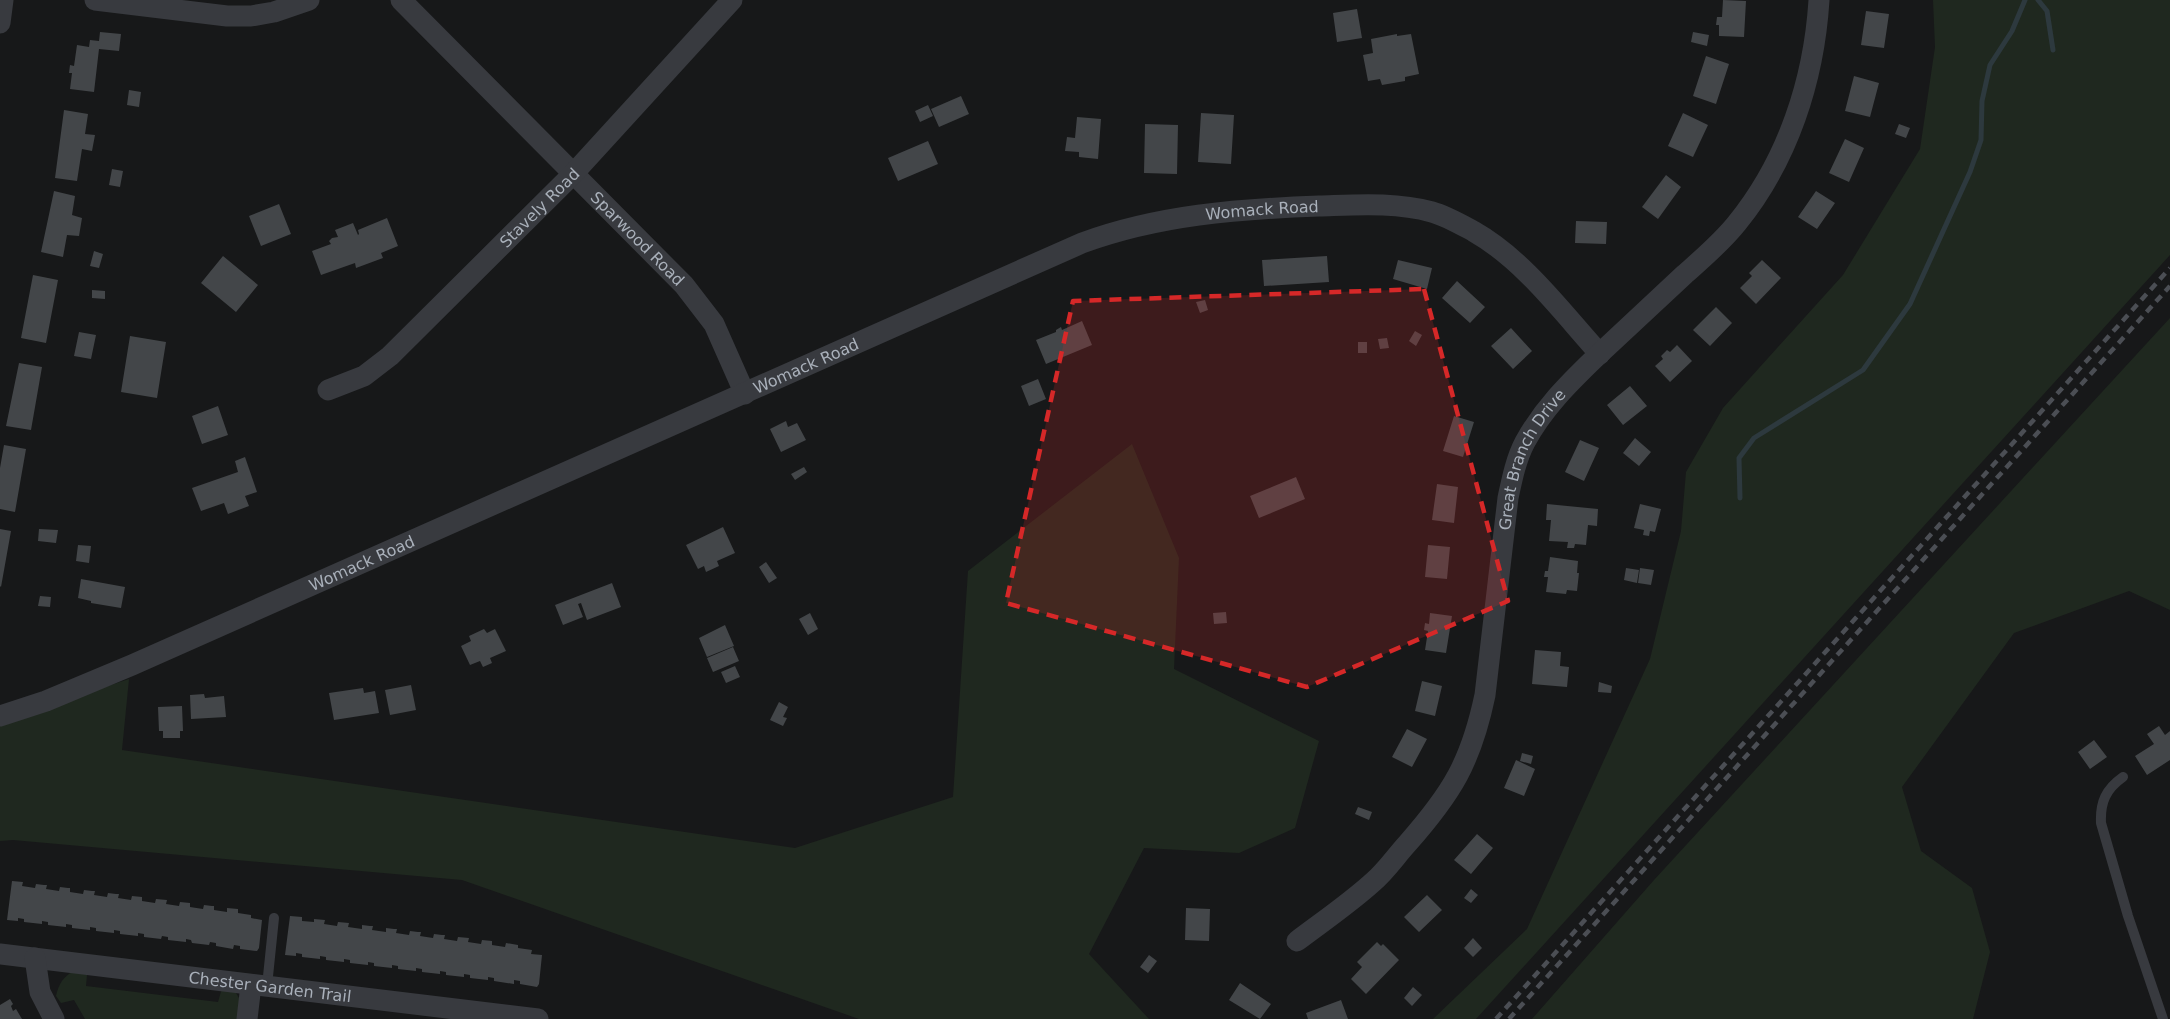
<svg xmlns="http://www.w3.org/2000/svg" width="2170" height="1019" font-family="'DejaVu Sans',sans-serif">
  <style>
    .green { fill: #1f281f }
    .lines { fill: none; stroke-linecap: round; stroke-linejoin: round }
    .stream { stroke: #2d393e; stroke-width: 5 }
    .building { fill: #434649 }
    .service { stroke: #383a3f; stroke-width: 10 }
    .minor { stroke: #383a3f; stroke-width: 21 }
    .rail { stroke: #4b4e54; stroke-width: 4.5; stroke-dasharray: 8 6; stroke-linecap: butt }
    .marked { fill: #d62828; fill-opacity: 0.2; stroke: #d62828; stroke-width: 4.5; stroke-dasharray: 12 8; stroke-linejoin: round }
    .labels { text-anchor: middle; stroke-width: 4.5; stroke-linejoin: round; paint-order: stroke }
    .street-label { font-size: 16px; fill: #a9b0ba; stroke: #121314 }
  </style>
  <rect width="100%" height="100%" fill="#171819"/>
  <!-- green -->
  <path class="green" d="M1933,0H2170V255L1476,1019H1433L1527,929L1650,659L1681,531L1686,472L1723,408L1843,275L1920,149L1935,47Z
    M2170,318V610L2129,591L2014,633L1902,787L1921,851L1972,888L1990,952L1973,1019H1532L1654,880Z
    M1132,444L1179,558L1174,669L1319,741L1295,828L1239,853L1144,848L1089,954L1149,1019H859L462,880L13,840L0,841V722L129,679L122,750L795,848L953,797L968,571Z
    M75,970L87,975L86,986L218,1002L222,988L236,993L242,1003V1019H85L74,1000L61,1003L56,996C59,983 63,977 75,970Z"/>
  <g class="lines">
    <!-- stream -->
    <path class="stream" d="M2038,0L2047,11L2053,50
      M1740,498L1739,458L1754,438L1863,370L1910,304L1970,172L1981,140L1982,101L1990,65L2012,31L2025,0"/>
  </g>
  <!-- building -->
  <path class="building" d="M1723,0L1746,1L1744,37L1719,36V25H1716L1717,17H1722Z
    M1357,9L1362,38L1337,42L1333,13Z
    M1866,11L1889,14L1884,48L1861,45Z
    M100,32L121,34L119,51L99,49L94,92L70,89L72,73H69L70,65L74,66L77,45L89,47L90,40L99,41Z
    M1693,32L1709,35L1707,46L1691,42Z
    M1397,34V36L1411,34L1419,74L1405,77V81L1382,85L1380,79L1368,81L1363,55L1373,53L1371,39Z
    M1706,56L1729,64L1716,104L1693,96Z
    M1854,76L1879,83L1870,117L1845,111Z
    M129,90L141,92L139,107L127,105Z
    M961,96L969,114L939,127L931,109Z
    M928,105L933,116L920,122L915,111Z
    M64,110L88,114L85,134L95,135L92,151L82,149L77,181L55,178Z
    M1201,113L1234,115L1231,164L1198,162Z
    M1683,113L1708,125L1693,157L1668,146Z
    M1077,117L1101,119L1098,159L1079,157V152L1065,151L1067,137L1075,138Z
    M1145,124L1178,125L1177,174L1144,173Z
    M1899,124L1910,128L1906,138L1895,134Z
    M1845,139L1864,148L1849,182L1829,173Z
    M928,141L938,164L898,181L888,158Z
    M112,169L123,171L120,187L109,185Z
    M1666,175L1681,187L1658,219L1642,207Z
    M54,191L75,196L72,215L82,218L79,236L67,235L63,257L41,252Z
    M1816,191L1835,203L1817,229L1798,217Z
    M279,204L291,234L261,246L249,216Z
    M387,218L398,246L381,253L383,258L356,268L355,263L321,275L312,251L331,244L329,241L332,238L338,237L335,230L353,223L358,235L359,234L358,230Z
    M1576,221L1607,222L1606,244L1575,243Z
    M94,251L103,254L99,268L90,266Z
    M223,256L258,285L236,312L201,283Z
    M1327,256L1329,282L1264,286L1262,260Z
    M1398,260L1432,268L1427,289L1393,279Z
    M1762,260L1781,278L1756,304L1740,288L1752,276L1749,273Z
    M33,275L58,280L46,343L21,338Z
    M1457,281L1485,307L1470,323L1442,298Z
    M92,290L105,291V299L92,298Z
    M1205,300L1208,310L1200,313L1196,302Z
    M1716,307L1732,323L1710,346L1693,330Z
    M1082,321L1092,345L1046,364L1036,340L1056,332V330L1061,327L1062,330Z
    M1511,328L1532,351L1513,369L1491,346Z
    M1415,331L1422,335L1416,346L1409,341Z
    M79,332L96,335L91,359L74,356Z
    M130,336L166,342L157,398L121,392Z
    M1387,338L1389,348L1380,349L1378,339Z
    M1358,342H1367V353H1358Z
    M1677,345L1692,361L1670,382L1655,366L1663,359L1661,356L1667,350L1670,352Z
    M19,363L42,367L31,430L6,426Z
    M1038,379L1046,399L1029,406L1021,386Z
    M1630,386L1647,406L1623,425L1607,405Z
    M218,406L228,435L202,444L192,416Z
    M1454,416L1474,422L1463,457L1443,451Z
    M786,421L788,427L797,423L806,440L781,452L770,429Z
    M1635,438L1651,452L1639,466L1623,453Z
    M1580,440L1599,448L1584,481L1565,472Z
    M4,445L26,449L15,512L0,509V468Z
    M245,457L257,492L245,496L249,506L228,514L224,503L201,511L192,488L238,472L235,461Z
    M804,467L807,472L795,480L791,474Z
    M1296,477L1305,499L1259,518L1250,496Z
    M1437,484L1458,487L1454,523L1432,520Z
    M1547,504L1598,509L1597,526L1588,525L1586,545L1575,544L1574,548H1567L1568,542L1549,541L1551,520H1546Z
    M1640,504L1661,509L1655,532L1650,531L1649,536L1643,535L1644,530L1634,528Z
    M723,527L735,553L717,561L719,566L706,572L704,566L698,569L686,545Z
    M0,529L11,531L1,587L0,586Z
    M39,529L58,530L56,543L38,541Z
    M78,545L91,546L89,563L76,561Z
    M1428,545L1450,547L1447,579L1425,577Z
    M1550,557L1578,561L1577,573H1579L1577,591L1567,590L1566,594L1546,592L1548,577H1544L1545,571H1548Z
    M766,562L777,578L769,583L759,567Z
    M1626,568L1639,570L1637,583L1624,580Z
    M1640,568L1654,570L1651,585L1638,583Z
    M81,579L125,587L121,608L91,603V601L78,598Z
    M612,583L621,607L587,620L581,603L578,604L583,617L563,625L555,605Z
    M40,596L51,597L50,607L38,606Z
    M1226,612L1227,623L1214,624L1213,613Z
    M810,613L818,629L808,635L799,619Z
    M1430,613L1452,616L1446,653L1425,650L1428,631L1424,630L1425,623L1429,624Z
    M725,625L734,646L707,657L699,638Z
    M484,629L487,633L495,629L506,651L490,658L492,663L483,667L480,661L470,665L461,646L471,641L469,636Z
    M733,647L739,661L713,672L707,658Z
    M1535,650L1561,652L1560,666L1569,667L1567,687L1532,684Z
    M735,666L740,677L726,683L721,672Z
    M1422,681L1442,686L1435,716L1415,711Z
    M1599,682L1612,686L1611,693L1598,692Z
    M411,685L416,710L390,715L385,690Z
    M363,688L364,693L375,691L379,713L334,720L329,693Z
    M204,694L205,698L224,696L226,717L191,719L190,695Z
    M779,702L788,707L783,717L787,718L783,726L770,720Z
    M182,706L183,731H180V738H163V731H159L158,707Z
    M2159,726L2165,735L2170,731V760L2147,775L2135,756L2154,744L2147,734Z
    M1407,729L1427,739L1412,767L1392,757Z
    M2094,740L2107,757L2090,769L2078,752Z
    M1522,753L1533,756L1531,764L1520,761Z
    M1516,760L1535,769L1524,796L1504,788Z
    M1358,807L1372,812L1369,820L1355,814Z
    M1477,834L1493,848L1471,874L1454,860Z
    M12,881L23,882L22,886L35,888L36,884L44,885H47L46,889L59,891L60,887L68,888H70V892L83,894L84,890L92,891H95L94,895L107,897L108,893L116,894H119L118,898L131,900L132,896L142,897V901L155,903L156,899L167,900L166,904L179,906L180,902L190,903V907L203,909L204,905L212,906H214V910L227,912V908L238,909V913L251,915V918L262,920L259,948L257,951L240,949V946L234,945L233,949L216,946V943L210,942L209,945L192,943L191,940L186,939V942L168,940V937L162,936L161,939L144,937V934L138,933V936L120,934V931L114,930V933L96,931V928L90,927V930L72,928V925L66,924V927L48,925V922L42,921V924L24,922V919L18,918V921L7,920Z
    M1471,889L1478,895L1471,903L1464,898Z
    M1427,895L1442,910L1419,932L1404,917Z
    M1186,908L1210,909L1209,941L1185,940Z
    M290,916L302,917V921L314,922V919L325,920L324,924L337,926L338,922L349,923L348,927L362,929V925L370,926H373L372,930L386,932V928L394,929H397L396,933L409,935L410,931L418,932H421L420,936L433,938L434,934L442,935H445L444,939L457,941L458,937L469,938L468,942L481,944L482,940L492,941V945L505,947L506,943L518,945V948L532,950L531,954L542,955L539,984L537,987L520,984V981L514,980V984L494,981V978L488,977V980L470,978V975L464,974V977L446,975V972L440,971V974L422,972V969L416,968V971L398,969V966L392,965V968L374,966V963L368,962V965L350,963V960L344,959V962L326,960V957L320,956V959L302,957V954L296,953V956L285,955Z
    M1473,938L1482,948L1473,957L1464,948Z
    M1377,942L1381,946L1383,944L1399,960L1366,994L1351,979L1362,967L1357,962Z
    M1149,955L1157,961L1148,973L1140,967Z
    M1240,983L1271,1004L1260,1019L1229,1000Z
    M1413,987L1422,995L1412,1006L1404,998Z
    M10,999L13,1004L11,1006L13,1011L16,1009L22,1019H0V1005Z
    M1341,1000L1348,1019H1308L1306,1013Z"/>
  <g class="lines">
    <!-- service -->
    <path class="service" d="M2123,777C2106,789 2100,802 2101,823L2128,916L2163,1019
      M267,986L274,918"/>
    <!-- minor -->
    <g class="minor">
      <path d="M95,0L227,16H251L274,12L309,0"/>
      <path id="s1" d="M401,0L684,285L714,324L745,394"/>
      <path d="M0,23L3,0"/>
      <path id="s2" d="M328,390L364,376L390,356L573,174L732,0"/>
      <path id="s3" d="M0,716L46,701L132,665L1082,243C1158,215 1238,209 1319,206C1356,205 1395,202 1432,212C1446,216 1460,224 1473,231C1524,260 1561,311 1600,354"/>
      <path id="s4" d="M1297,941C1322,922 1350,903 1373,882C1386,871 1396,856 1407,844C1452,793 1471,762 1485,695L1508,498C1512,479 1516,459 1525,442C1543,409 1568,384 1595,358C1625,330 1655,302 1685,274C1703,258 1722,242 1737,223C1788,160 1814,80 1819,0"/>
      <path id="s5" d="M0,954L538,1019"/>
      <path d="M35,958L40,992L54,1019"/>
      <path d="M247,1019L251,985"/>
    </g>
    <!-- rail -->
    <path class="rail" d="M1496,1019L2170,268
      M1509,1019L2170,286"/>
  </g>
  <!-- marked area -->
  <path class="marked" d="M1424,289L1508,601L1307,687L1006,603L1073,301Z"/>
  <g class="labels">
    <!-- street labels -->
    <g class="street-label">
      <text dy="6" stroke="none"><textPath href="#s2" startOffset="282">Stavely Road</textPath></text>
      <text dy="6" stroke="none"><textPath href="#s3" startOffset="1365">Womack Road</textPath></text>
      <text dy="6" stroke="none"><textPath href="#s1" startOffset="336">Sparwood Road</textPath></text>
      <text dy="6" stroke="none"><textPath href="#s3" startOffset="879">Womack Road</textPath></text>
      <text dy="6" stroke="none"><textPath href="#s4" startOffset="561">Great Branch Drive</textPath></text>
      <text dy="6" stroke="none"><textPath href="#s3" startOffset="393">Womack Road</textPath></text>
      <text dy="6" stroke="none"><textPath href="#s5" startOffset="272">Chester Garden Trail</textPath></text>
    </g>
  </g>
</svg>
